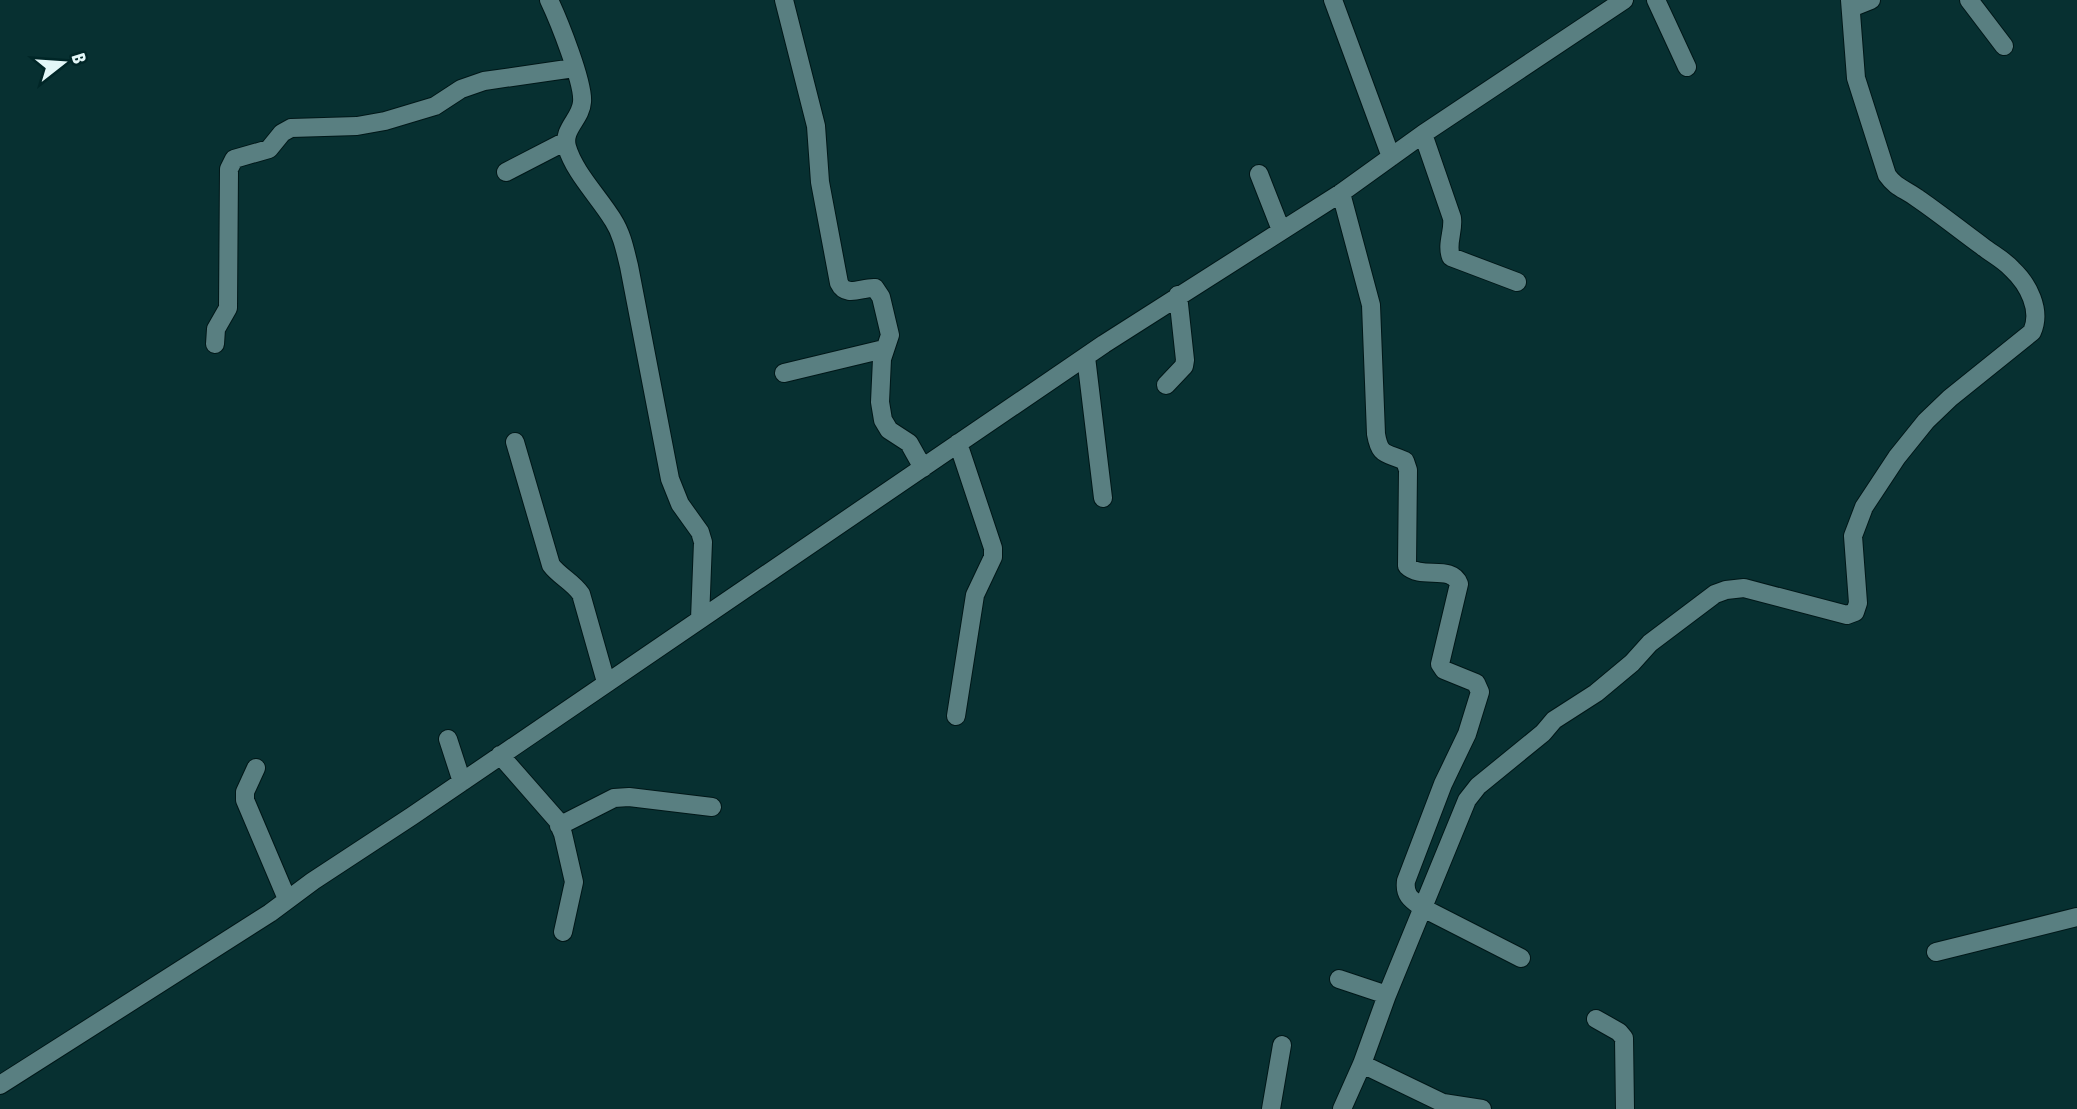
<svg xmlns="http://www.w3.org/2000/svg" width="2077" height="1109" font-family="'Asap Condensed',sans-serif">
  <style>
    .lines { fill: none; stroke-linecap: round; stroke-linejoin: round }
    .minor-casing { stroke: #001718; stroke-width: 20 }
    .minor { stroke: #597f81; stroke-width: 18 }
  </style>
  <rect width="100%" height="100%" fill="#073031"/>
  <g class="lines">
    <!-- minor casing -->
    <g class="minor-casing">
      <path id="minor" d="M549,0C558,19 584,83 582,102C581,119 562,129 567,147C574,172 599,197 613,220C622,234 625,250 629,266L670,479L680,504L700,532L703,542L700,619
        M784,0L816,126L820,182L839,283C846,298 862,287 875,288L881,297L890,335L882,359L880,402L883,420L889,430L909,443L923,468
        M1333,0L1391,157
        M1656,0L1687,67
        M1969,0L2004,46
        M1851,8L1871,0
        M1423,134L1452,218C1454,231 1446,244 1451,257L1517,282
        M506,172L566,141
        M1259,174L1281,230
        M1341,193L1371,305L1376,434C1380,457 1386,452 1405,461L1408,470L1407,566C1421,580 1452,564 1459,584L1440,664L1444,670L1476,683L1480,692L1467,734L1443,784L1406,881C1404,896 1412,900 1423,908L1521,958
        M215,344L216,329L228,308L229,169L234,159L269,149L282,133L291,128L357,126L385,121L435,106L461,89L484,81L574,68
        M1086,357L1103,498
        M784,373L884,349
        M1166,385L1184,366L1185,360L1178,295
        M515,442L551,565C559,576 573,582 581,594L606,682
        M956,716L975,595L993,557V548L958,443
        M448,739L462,782
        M500,755L557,820L563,834L574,882L563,932
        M256,768L245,792V800L287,899
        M559,826L614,798L629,797L712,807
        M1936,952L2077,917
        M1339,979L1387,995
        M1596,1019L1619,1032L1624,1038L1625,1109
        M1362,1064L1443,1103L1482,1109
        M0,1085L270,913L313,881L412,816L1104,344L1341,193L1423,134L1624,0
        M1271,1109L1282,1045
        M1342,1109L1362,1064L1387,995L1467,800L1478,786L1543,733L1554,720L1596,693L1632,663L1650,643L1715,594L1726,590L1744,588L1847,615L1855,612L1858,603L1853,536L1864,507L1897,457L1926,421L1950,398L2032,332C2042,310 2028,284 2012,269C2004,260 1992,254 1982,246C1960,230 1939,213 1917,198C1905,189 1896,188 1887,175L1856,78L1850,0"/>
    </g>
    <!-- minor -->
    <use href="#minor" class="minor"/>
  </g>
  <!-- north arrow -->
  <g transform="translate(63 63) rotate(73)" stroke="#002627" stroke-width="5" paint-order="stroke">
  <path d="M0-5L12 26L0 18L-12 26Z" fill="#e3f7f8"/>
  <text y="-10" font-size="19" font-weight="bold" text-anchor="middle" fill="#e3f7f8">B</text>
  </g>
</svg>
